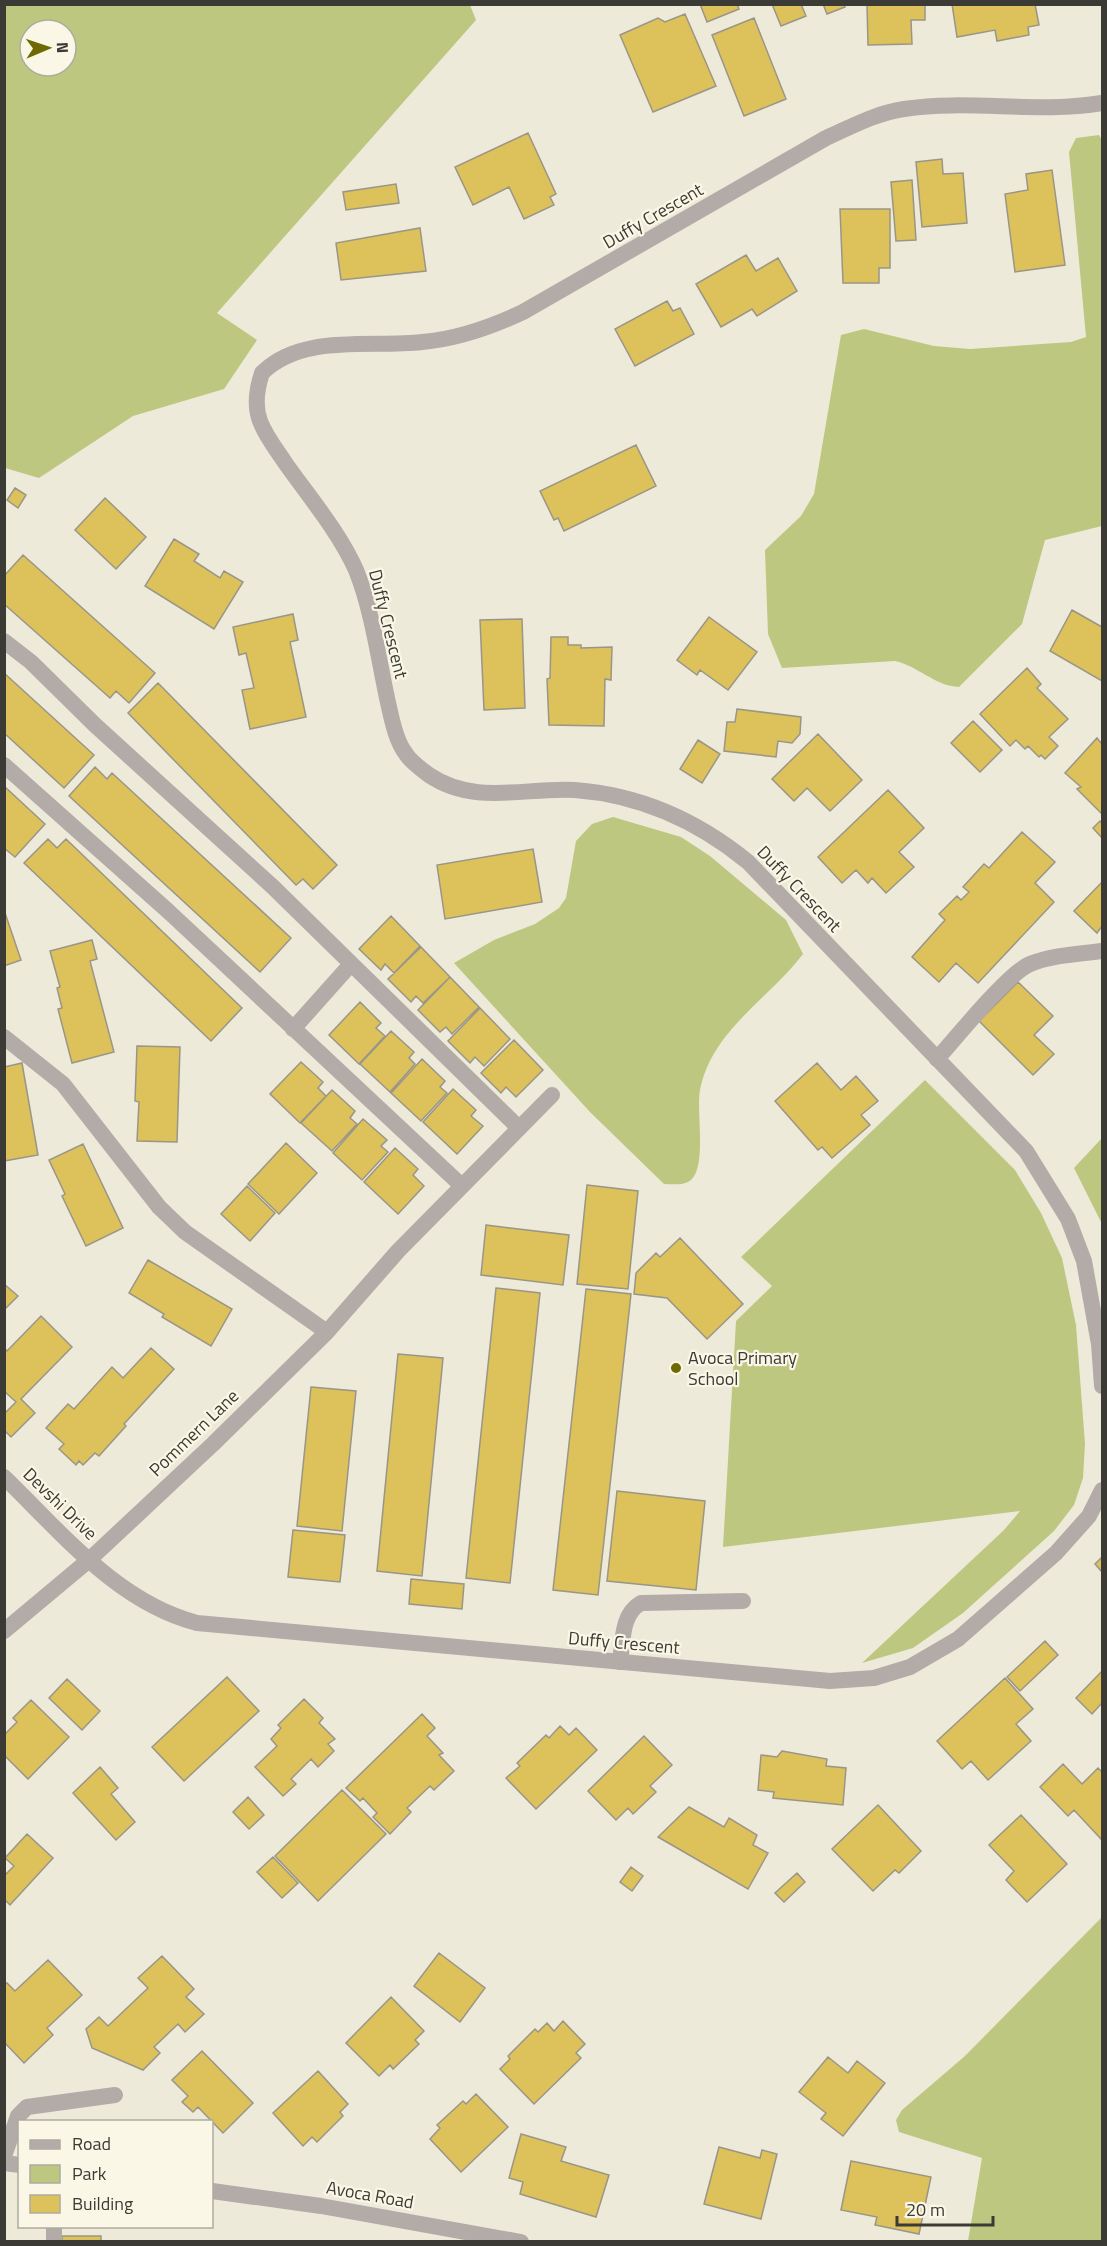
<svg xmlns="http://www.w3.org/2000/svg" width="1107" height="2246" font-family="'Titillium Web',sans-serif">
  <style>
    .green { fill: #bdc780; fill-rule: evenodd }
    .building { fill: #ddc15a; stroke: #9a9687; stroke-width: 1.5 }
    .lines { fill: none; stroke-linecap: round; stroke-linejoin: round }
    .service { stroke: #b3aba8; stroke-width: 16 }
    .minor { stroke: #b3aba8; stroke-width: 16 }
    .poi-dot { fill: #6e6901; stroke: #fbf7e7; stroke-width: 2 }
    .labels { text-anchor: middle; stroke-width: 4.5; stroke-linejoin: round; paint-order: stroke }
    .street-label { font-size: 18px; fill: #3c3a34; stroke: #fbf7e7 }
    .poi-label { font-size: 18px; fill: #3c3a34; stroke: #fbf7e7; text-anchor: start }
  </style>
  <rect width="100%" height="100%" fill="#eeeada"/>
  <!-- green -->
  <path class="green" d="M470,5L476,20L217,313L257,340L224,389L133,416L39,478L5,468V5ZM30,30H66V66H30Z
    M1099,135L1102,140V526L1045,540L1022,624L959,687C935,686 918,666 895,661L782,668L768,634L765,550L801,516L814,494L841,335L864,329L934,346L970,349L1071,342L1086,337L1069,152L1076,138Z
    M613,817L681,837L710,856L786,920L803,954C768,1000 712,1030 700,1090C696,1111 707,1166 691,1180C683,1186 673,1184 664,1184L590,1112L454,963L494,940L535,924L559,908L566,898L576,841L592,824Z
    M925,1080L1015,1170L1041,1213L1062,1258L1076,1325L1085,1444L1083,1478L1074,1505L1054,1531L963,1613L913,1648L862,1663L1004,1530L1020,1511L723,1547L736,1321L772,1286L741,1257Z
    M1102,1138V1224L1074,1168Z
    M1102,1917V2241H968L982,2158L899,2132L896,2120L902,2110L965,2056Z"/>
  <!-- building -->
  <path class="building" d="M700,4H737L739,9L707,22Z
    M772,4H801L806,16L781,26Z
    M823,4H844L845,7L827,14Z
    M867,4H925V20H911L912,44L868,45Z
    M952,4H1035L1039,25L1028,27L1029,35L997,41L995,30L957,37Z
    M685,14L716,86L653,112L620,35L658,18L665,22Z
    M754,18L786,99L744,116L712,35Z
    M528,133L556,194L550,197L554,205L524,219L509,187L473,205L455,167Z
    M942,159L943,174L963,173L967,223L922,227L916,162Z
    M1052,170L1065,265L1015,272L1005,194L1028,190L1026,174Z
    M912,180L916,240L896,241L891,182Z
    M396,184L399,203L346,210L343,192Z
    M840,209H890V268H879V283H843Z
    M420,228L426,271L341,280L336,243Z
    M746,255L756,271L778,258L797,291L757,316L752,309L721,327L696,284Z
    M667,301L673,311L680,308L694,334L635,366L615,329Z
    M636,445L656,486L564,531L558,518L554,520L540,491Z
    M15,488L26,495L18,508L7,500Z
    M105,498L146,537L116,569L75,530Z
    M174,539L199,554L194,561L220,578L224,571L243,582L214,629L145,586Z
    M23,555L155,673L129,703L116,691L110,698L4,604V576Z
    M1072,610L1102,627V681L1050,651Z
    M293,614L298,640L290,642L306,717L250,729L242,690L254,688L246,653L239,655L233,627Z
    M709,617L757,652L728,690L700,670L697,675L677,660Z
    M522,619L525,708L484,710L480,620Z
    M551,637H568V645H581V648L612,647L611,680L605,679L604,726L549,725L547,679L550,678Z
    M1027,668L1041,684L1037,688L1068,719L1049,737L1058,746L1045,759L1041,755L1039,757L1028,746L1025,749L1016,740L1010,746L980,714Z
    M4,673L94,755L64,788L4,733Z
    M158,683L337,865L313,889L303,879L296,885L128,713Z
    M737,709L801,717L800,734L792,743L778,741L776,757L724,751L727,722H735Z
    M973,721L1002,750L980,772L951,743Z
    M818,734L862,780L830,811L807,788L794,801L772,779Z
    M1097,738L1102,744V814L1077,789L1081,787L1065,773Z
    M698,740L720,754L702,783L680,769Z
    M95,767L107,779L112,773L291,938L260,972L69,796Z
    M4,786L45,824L15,857L4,848Z
    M888,790L924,828L899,852L914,867L886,893L872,878L868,883L856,870L842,883L818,857Z
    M1100,821L1102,823V838L1093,828Z
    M1022,832L1055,862L1035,883L1054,902L978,983L956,963L939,982L912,957L945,920L939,914L957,896L961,900L969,892L963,887L984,864L989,868Z
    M48,839L57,848L66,839L242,1008L211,1041L24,863Z
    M533,849L542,902L445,919L437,865Z
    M1102,882V926L1097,933L1074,911Z
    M4,910L21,960L4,966Z
    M391,916L420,946L394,973L385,964L381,970L359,949Z
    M92,940L97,959L90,961L114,1052L72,1063L58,1009L62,1008L57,988L60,987L50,951Z
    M421,947L450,977L423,1003L416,996L411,1002L388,979Z
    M450,977L479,1007L452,1034L446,1027L440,1032L418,1010Z
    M1018,982L1053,1016L1034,1035L1054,1054L1033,1075L979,1021Z
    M360,1002L381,1023L376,1028L385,1036L359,1064L329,1035Z
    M480,1008L510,1039L484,1066L475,1057L470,1063L448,1041Z
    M391,1031L414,1052L409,1058L415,1064L390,1092L360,1064Z
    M514,1040L543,1070L516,1097L506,1087L501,1093L481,1073Z
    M137,1046L180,1047L177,1142L137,1141L139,1102L135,1101Z
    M422,1059L445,1081L440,1087L447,1093L421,1121L391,1093Z
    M301,1062L323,1082L318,1088L326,1096L300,1123L270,1094Z
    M22,1063L38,1155L4,1161V1067Z
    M817,1063L841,1090L856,1076L878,1101L861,1115L870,1125L832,1158L822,1147L818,1150L775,1101Z
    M453,1089L476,1110L471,1116L483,1126L457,1154L423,1122Z
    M332,1090L355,1111L350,1118L357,1124L332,1151L301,1123Z
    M363,1119L387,1140L381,1146L388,1152L362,1180L333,1153Z
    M286,1143L317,1173L279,1214L248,1184Z
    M83,1144L123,1228L86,1246L62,1196L65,1194L49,1160Z
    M395,1148L418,1169L413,1175L424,1186L398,1214L364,1182Z
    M587,1185L638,1191L628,1289L577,1284Z
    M247,1186L275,1213L250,1241L221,1214Z
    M486,1225L569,1235L563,1285L481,1275Z
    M680,1238L743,1304L707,1339L667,1298L634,1294L636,1273L656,1253L660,1257Z
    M148,1260L232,1309L211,1346L162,1317L164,1314L129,1293Z
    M4,1284L18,1296L4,1310Z
    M496,1288L540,1293L510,1583L466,1578Z
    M586,1289L631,1294L598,1595L553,1590Z
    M41,1316L72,1347L21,1399L35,1413L11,1437L4,1430V1414L16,1402L4,1391V1348L7,1351Z
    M151,1348L174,1369L124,1424L126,1426L99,1456L95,1453L83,1465L79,1461L76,1465L59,1449L64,1444L46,1428L68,1404L74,1409L112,1367L123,1378Z
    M398,1354L443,1358L422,1576L377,1571Z
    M311,1387L356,1391L342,1531L297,1526Z
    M617,1491L705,1501L696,1590L607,1581Z
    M293,1530L345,1535L340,1582L288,1577Z
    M1102,1557V1572L1095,1564Z
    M411,1579L464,1584L462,1609L409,1604Z
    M1045,1641L1058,1655L1020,1691L1007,1677Z
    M1102,1671V1703L1092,1714L1076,1698Z
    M227,1677L259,1711L184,1781L152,1747Z
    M1005,1678L1033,1709L1016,1724L1031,1741L988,1780L971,1761L962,1769L937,1741Z
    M67,1679L100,1711L82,1730L49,1698Z
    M304,1699L323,1718L319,1723L335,1739L328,1744L334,1751L318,1767L311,1759L291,1779L296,1784L283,1796L255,1767L277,1746L271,1739L281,1728L278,1725Z
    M31,1700L69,1737L28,1779L4,1755V1735L17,1722L13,1718Z
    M422,1714L435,1728L427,1736L443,1753L439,1755L454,1771L434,1790L430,1786L407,1808L411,1812L390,1834L373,1817L377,1813L363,1798L360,1801L346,1788Z
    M560,1726L569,1735L576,1728L597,1750L536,1809L506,1778L520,1766L517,1763L546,1735L549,1738Z
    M644,1736L672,1765L650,1786L656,1792L633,1814L628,1808L616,1820L588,1791Z
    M782,1751L827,1759L826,1766L846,1768L843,1805L773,1798L774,1792L758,1790L761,1755L777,1757Z
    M1063,1764L1082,1784L1098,1768L1102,1772V1840L1074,1810L1068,1816L1040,1787Z
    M100,1767L118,1788L111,1794L135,1822L116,1840L73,1793Z
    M342,1790L386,1834L318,1901L275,1856Z
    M248,1797L264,1815L249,1829L233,1812Z
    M878,1805L921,1851L899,1873L895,1870L873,1891L832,1849Z
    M689,1807L724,1827L729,1818L757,1835L753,1845L768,1853L748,1889L658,1837Z
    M1021,1815L1067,1864L1027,1902L1006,1880L1014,1871L989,1845Z
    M27,1834L53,1858L10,1905L4,1899V1876L14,1866L5,1858Z
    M273,1857L298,1883L282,1898L257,1872Z
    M631,1867L643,1876L632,1891L620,1882Z
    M797,1873L805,1882L784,1902L775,1893Z
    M439,1953L485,1988L460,2022L414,1986Z
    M162,1956L194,1989L186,1997L204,2014L185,2032L178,2024L154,2047L160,2053L143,2070L92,2048L86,2029L99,2017L108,2026L148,1988L138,1978Z
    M48,1960L82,1995L47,2028L53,2035L24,2063L4,2042V1985L7,1983L15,1991Z
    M391,1997L424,2031L415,2040L419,2044L393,2069L390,2065L379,2076L346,2043Z
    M563,2021L585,2044L576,2053L581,2058L534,2104L500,2069L510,2059L508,2056L535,2029L538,2032L547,2023L554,2031Z
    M202,2051L253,2103L223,2133L198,2107L193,2112L182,2102L188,2096L172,2080Z
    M828,2057L848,2073L857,2061L885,2083L843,2136L821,2119L826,2113L799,2092Z
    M318,2071L348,2104L340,2112L343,2116L317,2142L312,2137L303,2146L273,2113Z
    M476,2094L508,2127L461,2172L430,2139L440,2128L437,2125L463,2101L466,2104Z
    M521,2134L566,2147L561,2161L609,2175L596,2217L520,2194L523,2182L509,2178Z
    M719,2147L760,2158L762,2150L777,2154L761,2219L704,2204Z
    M851,2161L931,2177L919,2234L875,2225L877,2217L841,2210Z
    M62,2236H101V2242H62Z"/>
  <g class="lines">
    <!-- service -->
    <path class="service" d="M937,1059C956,1038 1008,973 1030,964C1053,955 1078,954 1102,951
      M620,1662C623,1642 621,1614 641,1603L743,1601
      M4,2156L18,2116L27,2107L115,2095
      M54,2242V2226"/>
    <!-- minor -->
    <path class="minor" d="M1102,103C1037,114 969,99 904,109C876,113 851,127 826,138L523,312C491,327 458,339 422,342C371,348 302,333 262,373C257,388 254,405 260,421C266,437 277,450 286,464C310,498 339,532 356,570C372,610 378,656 387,698C391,715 395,740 406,754C411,762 421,769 429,775C475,806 525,787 575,790C641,795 698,821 748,862L1026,1151L1068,1219L1084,1261L1099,1344L1102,1386
      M4,641L31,662L95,725L273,887L519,1128
      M4,765L168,911L462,1186
      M293,1029L351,964
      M4,1037L63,1084L159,1207L185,1232L327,1332
      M4,1477C62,1533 117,1602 197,1623L830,1681L874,1678L910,1667L958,1639L1056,1553L1089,1516L1102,1490
      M4,1631L89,1560L213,1444L327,1332L398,1251L552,1095
      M4,2163L20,2165
      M212,2191L321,2206L521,2242"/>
  </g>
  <!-- markers -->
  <circle class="poi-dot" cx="676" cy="1368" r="6"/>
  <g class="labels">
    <!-- street labels -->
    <g class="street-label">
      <text transform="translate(653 216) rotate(-30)" y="6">Duffy Crescent</text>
      <text transform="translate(388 624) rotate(76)" y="6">Duffy Crescent</text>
      <text transform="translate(799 889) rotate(46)" y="6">Duffy Crescent</text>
      <text transform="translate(194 1433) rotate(-44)" y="6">Pommern Lane</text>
      <text transform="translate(60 1504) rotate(44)" y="6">Devshi Drive</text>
      <text transform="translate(624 1643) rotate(5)" y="6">Duffy Crescent</text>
      <text transform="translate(370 2195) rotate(10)" y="6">Avoca Road</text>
    </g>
    <!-- poi labels -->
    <g class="poi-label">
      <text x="688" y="1364">Avoca Primary<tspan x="688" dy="21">School</tspan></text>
    </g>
  </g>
  <!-- border -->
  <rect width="1107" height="2246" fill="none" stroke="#3c3a34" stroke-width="12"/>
  <!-- legend -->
  <rect x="18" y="2120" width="195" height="108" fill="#fbf7e7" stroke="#afab9f" stroke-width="1.5"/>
  <rect x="30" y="2140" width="30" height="9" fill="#b3aba8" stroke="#afab9f" stroke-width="1.5"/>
  <text x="72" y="2150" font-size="18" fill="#3c3a34">Road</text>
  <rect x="30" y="2165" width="30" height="18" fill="#bdc780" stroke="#afab9f" stroke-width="1.5"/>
  <text x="72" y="2180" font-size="18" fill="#3c3a34">Park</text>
  <rect x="30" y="2195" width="30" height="18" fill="#ddc15a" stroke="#afab9f" stroke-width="1.5"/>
  <text x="72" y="2210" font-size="18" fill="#3c3a34">Building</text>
  <!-- north arrow -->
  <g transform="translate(48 48) rotate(88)"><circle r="28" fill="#fbf7e7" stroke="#afab9f" stroke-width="1.5"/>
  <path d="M0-4.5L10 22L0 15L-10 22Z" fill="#6e6901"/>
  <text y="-9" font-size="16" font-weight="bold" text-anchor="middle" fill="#3c3a34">N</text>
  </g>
  <!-- scale -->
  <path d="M897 2216v9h96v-9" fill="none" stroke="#3c3a34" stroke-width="3"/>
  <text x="906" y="2216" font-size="18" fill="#3c3a34" stroke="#fbf7e7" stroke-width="4.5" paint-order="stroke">20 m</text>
</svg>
